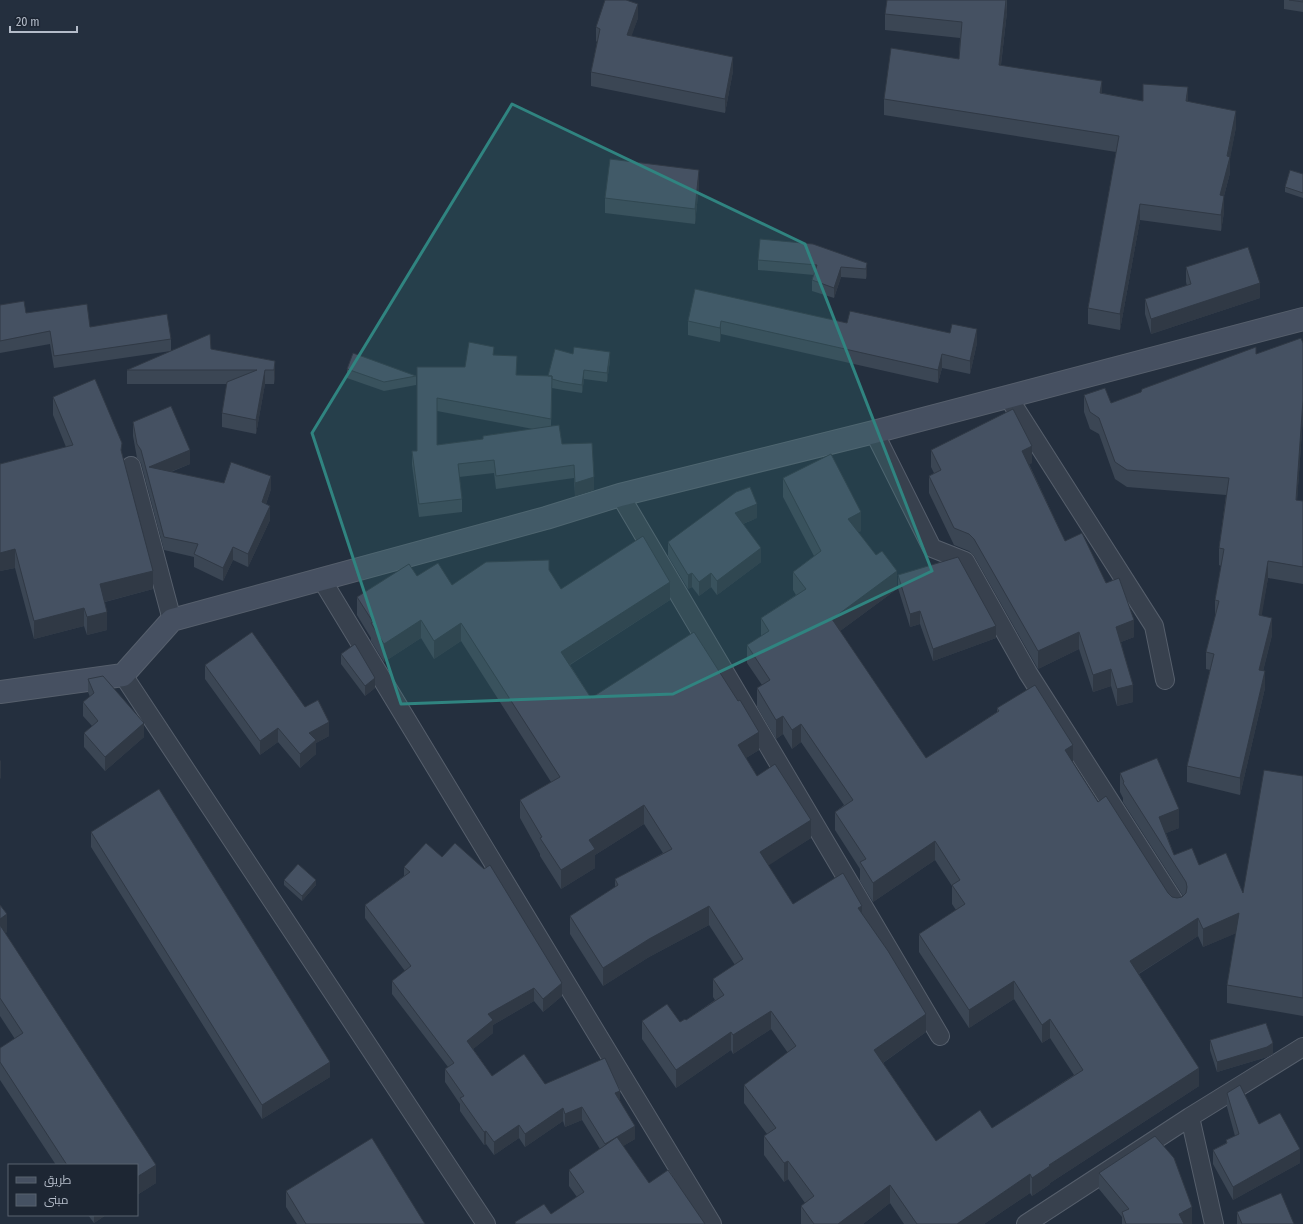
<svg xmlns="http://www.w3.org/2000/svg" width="1303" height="1224" font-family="'Fira Sans Condensed',Cairo,sans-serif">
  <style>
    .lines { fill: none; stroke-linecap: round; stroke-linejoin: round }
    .street-casing { stroke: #565f6c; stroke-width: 20 }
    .secondary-casing { stroke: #565f6c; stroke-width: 24 }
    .street { stroke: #38414e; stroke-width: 18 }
    .secondary { stroke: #465061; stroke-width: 22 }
    .wall { fill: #3b4654; fill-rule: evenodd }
    .shaded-wall { fill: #303945 }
    .building { fill: #455162; stroke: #303945 }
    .marked { fill: #308480; fill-opacity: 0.2; stroke: #308480; stroke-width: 3; stroke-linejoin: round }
  </style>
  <rect width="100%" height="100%" fill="#242f3e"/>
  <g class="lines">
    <!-- street casing -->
    <g class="street-casing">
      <path id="street" d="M1008,397L1154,626L1165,680
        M874,432L932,548L965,561L1028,673L1177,906
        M131,466L172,620
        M620,495L940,1036
        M322,580L712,1224
        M123,675L486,1224
        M1190,1117L1214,1224
        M1026,1224L1190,1117L1303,1047"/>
    </g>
    <!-- secondary casing -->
    <g class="secondary-casing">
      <path id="secondary" d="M0,692L123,675L172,620L546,518L620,495L874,432L1303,319"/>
    </g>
    <!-- street -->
    <use href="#street" class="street"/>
    <!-- secondary -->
    <use href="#secondary" class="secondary"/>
  </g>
  <!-- wall -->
  <path class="wall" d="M1007,0V12L1001,65L1102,93L1143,101H1188L1236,127L1230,157V173L1224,196V212L1221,231L1140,220L1120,330L1088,324V308L1116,152L884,115V99L959,59L960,38L885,30V14Z
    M1284,0H1303V12L1284,9Z
    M638,18L631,36L733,71L725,113L591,86V72L597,42L596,41V27Z
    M1303,174V198L1285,192V187Z
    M699,185L695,224L605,213V198Z
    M758,260L867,263V273L866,279L841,277L834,298L812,291V280L814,275L758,270Z
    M1186,267L1260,298L1151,334L1145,314V299L1187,286L1186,282Z
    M695,289L847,323L977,343L970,374L942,368L938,383L721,334L720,342L688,335V321Z
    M0,305L26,313L90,327L171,339V351L54,368L50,344L0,353Z
    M1303,343V417L1297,500L1303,501V584L1268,578L1261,616L1272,635L1263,671L1265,688L1240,795L1187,782V766L1210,670L1206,669V652L1215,617V600L1221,566L1219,565V548L1226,495L1127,487L1115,479L1099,434L1090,429L1084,412V395L1111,403L1256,354Z
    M211,349L275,361V375L274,384H265L256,434L222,427V413L227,384H127V370Z
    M573,354L610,360L607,382L584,379L582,393L563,390L552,388L551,426L562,444L594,490L575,496L574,478L496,489L494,473L459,477L462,499V512L419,517L412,465V451H417V367H465L494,355L517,375L548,376ZM437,411L533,429L483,436V439L437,445Z
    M347,369L416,376V385L384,391L347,378Z
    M53,397L122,454L153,589L105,602L107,630L87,635L84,626L34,639L15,568L0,571V464L66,447L53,415Z
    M133,422L190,464L171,472L224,483L271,489L266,504L270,520L248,567L233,560L223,581L194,567V557L164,550L141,463L137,458L133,436Z
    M931,450L1032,463L1029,464L1065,541L1106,583L1134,637L1121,642L1133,702L1117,706L1111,686L1093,692L1079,649L1038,669L974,556L969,551L954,545L929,493V476L934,473L931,467Z
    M783,478L861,531L858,532L897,589L840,631L926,758L997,712V708L1073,763L1098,802L1168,893L1172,897L1177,898L1183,896L1123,802V798L1120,792V773L1179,828L1166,833L1174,855L1199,865L1243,893L1303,776V1016L1227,1003V985L1236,933L1203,947L1198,936L1139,974L1199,1086L1050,1183V1184L1032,1196L1030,1193L984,1224H904L890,1203L863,1224H801V1206L805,1203L788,1179L784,1182L764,1155V1136L767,1134L744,1103V1085L788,1053L771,1029L733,1054L731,1050L676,1088L642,1039V1021L680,1022L686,1020L715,1000L713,997V979L735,965L709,925L649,957L603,986L570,934V916L615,887V879L663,853L644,824L595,855V868L561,889L540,856V854L520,818V800L551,782L461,641L434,659L421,638L384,662L371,641V638L357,615V597L417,576L452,585L549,570L561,589L670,600L570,665L591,698L759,750L746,758L757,776L811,838L768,865L793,904L862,913L926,1032L883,1063L936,1141L992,1128L1074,1075L1050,1038L1042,1043L1014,999L969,1028L919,952V934L956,910L952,904V886L935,860L873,902L860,881V869L835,830V812L844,805L801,742L792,749L783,734L776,739L757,707V688L762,685L747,663V645L761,636V618L796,595L793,590V572L814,556L783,497Z
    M757,518L743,524L761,562L717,595L711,587L699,596L692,587L688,589L668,556V542Z
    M898,575L996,638L933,661L920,624L910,627L898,588Z
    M341,654L375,688L365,696L341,664Z
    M205,665L305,707L329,736L316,743V754L300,768L278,742L260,755L205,679Z
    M88,679L144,737L105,771L84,747V733L92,726L83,716V702L90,697L88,692Z
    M91,832L330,1077L262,1119L91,847Z
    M404,867L562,996L543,1012L534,1001L493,1025V1033L473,1049L492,1076L545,1084L620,1101L635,1139L623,1146L649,1183L705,1224H515V1222L551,1214L577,1197L569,1186V1170L600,1149L582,1120L565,1127L563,1121L525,1147L519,1138L494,1155L486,1144L484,1145L460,1111V1104L445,1082V1069L448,1067L392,994V981L405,971L365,918V905L404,876Z
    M284,880L316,885L302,901L284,885Z
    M0,905L7,932L5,933L156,1183L137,1195V1165H56L0,1080V1048L15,1039L0,1016Z
    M1210,1040L1273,1054L1267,1057L1217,1072L1210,1050Z
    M1227,1093L1300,1163L1233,1200L1213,1164V1150L1226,1143V1140L1235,1136L1227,1107Z
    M1099,1173L1192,1224H1122V1217L1099,1189Z
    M286,1191L425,1224H297L286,1207Z
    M1237,1212L1294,1224H1237Z
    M88,1215H106L94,1223Z"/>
  <!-- shaded-wall -->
  <path class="shaded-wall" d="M1006,0L1007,12L999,81V65Z
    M638,4V18L627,49V35Z
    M733,57V71L725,113V99Z
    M1102,81V97L1100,93Z
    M1188,87V103L1186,101Z
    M1236,111V127L1230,159V157V173L1224,196V212L1221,231V215L1220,195Z
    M699,170V185L695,224V209Z
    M1140,204V220L1120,330V314Z
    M867,263V273L866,279V269Z
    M841,267V277L834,298V288Z
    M1260,283V298L1151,334V319Z
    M721,321V334L720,342V328Z
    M977,329V343L970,374V361Z
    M610,352V360L607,382V373Z
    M942,354V368L938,383V370Z
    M275,361V375L274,384V370Z
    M265,370V384L256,434V420Z
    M584,370V379L582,393V385Z
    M1303,400V417L1296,517V500Z
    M1032,446V463L1022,468V451Z
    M190,450V464L149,480V467Z
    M271,476V489L262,516V502Z
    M594,477V490L575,496V483Z
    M757,504V518L735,527V513Z
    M270,506V520L248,567V554Z
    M861,512V531L848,537V519Z
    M233,547V560L223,581V568Z
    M761,548V562L717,595V581Z
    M15,549V568L0,571V553Z
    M1268,561V578L1259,632V615Z
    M153,571V589L100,603V584Z
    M897,571V589L832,637V619Z
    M692,573V587L688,589V575Z
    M711,573V587L699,596V582Z
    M670,582V600L561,670V652Z
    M84,608V626L34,639V621Z
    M920,611V624L910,627V614Z
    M107,612V630L87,635V617Z
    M1272,618V635L1259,687V670Z
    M421,620V638L384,662V644Z
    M1134,620V637L1116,644V627Z
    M461,623V641L434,659V641Z
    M996,626V638L933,661V649Z
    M1079,632V649L1038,669V651Z
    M1111,669V686L1093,692V675Z
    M1265,671V688L1240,795V778Z
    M375,678V688L365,696V686Z
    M1133,685V702L1117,706V689Z
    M783,716V734L776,739V720Z
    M329,722V736L316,743V754L300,768V754L309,733Z
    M144,723V737L105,771V757Z
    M801,724V742L792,749V730Z
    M278,728V742L260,755V741Z
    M759,732V750L738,763V745Z
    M1073,745V763L1065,750Z
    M1,760V778L0,779V761Z
    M644,805V824L595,855V868L561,889V870L589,840Z
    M1179,809V828L1159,836V817Z
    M811,820V838L760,871V852Z
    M935,841V860L873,902V883Z
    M316,880V885L302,901V896Z
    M709,906V925L649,957L603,986V968L649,939Z
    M862,906V925L858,908Z
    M1239,913V932L1203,947V929Z
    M7,914V932L0,937V919Z
    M1198,918V936L1130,979V961Z
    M1014,981V999L969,1028V1010Z
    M562,983V996L543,1012V999Z
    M534,988V1001L493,1025V1033L467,1054V1041L488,1014Z
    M771,1011V1029L733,1054V1035Z
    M926,1014V1032L874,1069V1050Z
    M1050,1019V1038L1042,1043V1025Z
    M731,1032V1050L676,1088V1070Z
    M1273,1043V1054L1267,1057L1217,1072V1062Z
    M330,1062V1077L262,1119V1105Z
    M1199,1068V1086L1050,1183V1184L1032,1196V1178L1049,1165Z
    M620,1091V1104L615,1093Z
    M582,1107V1120L565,1127V1114Z
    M563,1108V1121L525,1147V1134Z
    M519,1125V1138L494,1155V1142Z
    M635,1126V1139L605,1157V1144Z
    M486,1131V1144L484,1145V1132Z
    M1300,1149V1163L1233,1200V1187Z
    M788,1161V1179L784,1182V1163Z
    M156,1165V1183L137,1195V1177Z
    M1030,1174V1193L984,1224H957Z
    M890,1185V1203L863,1224H838Z
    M1192,1207V1224H1179V1214Z
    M94,1215H106L94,1223Z"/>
  <!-- building -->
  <path class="building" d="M605,0H626L638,4L627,35L733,57L725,99L591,72L600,29L596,27Z
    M887,0H1006L999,65L1102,81L1100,93L1143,101V84L1188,87L1186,101L1236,111L1227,156L1230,157L1220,195L1224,196L1221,215L1140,204L1120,314L1088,308L1119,136L884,99L891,48L959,59L962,22L885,14Z
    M1289,0H1303V2Z
    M610,159L699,170L695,209L605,198Z
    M1290,170L1303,174V193L1285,187Z
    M760,239L813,244L867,263L866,269L841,267L834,288L812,280L817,265L758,260Z
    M1248,247L1260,283L1151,319L1145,299L1191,284L1186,267Z
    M695,289L847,323L850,311L950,333L952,324L977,329L970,361L942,354L938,370L721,321L720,328L688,321Z
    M24,301L26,313L87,304L90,327L167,314L171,339L54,356L50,331L0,341V305Z
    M210,334L211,349L275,361L274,370H265L256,420L222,413L227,382L257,370H127Z
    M1301,338L1303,343V400L1296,500L1303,501V567L1268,561L1259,615L1272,618L1259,670L1265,671L1240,778L1187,766L1214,654L1206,652L1219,601L1215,600L1224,549L1219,548L1229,478L1127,470L1115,462L1099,418L1090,412L1084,395L1105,388L1111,403L1141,392L1142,389L1256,347V354Z
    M469,342L494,347L493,355L517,356L516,375L552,376L551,419L437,398V445L483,439V436L559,425L562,444L592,443L594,477L575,483L574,465L496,476L494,460L458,464L462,499L419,504L412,451H417V367H465Z
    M574,347L610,352L607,373L584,370L582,385L563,382L552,379V376H548L555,349L573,354Z
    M353,353L416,376L384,382L347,369Z
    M95,379L122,443L121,450L153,571L100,584L107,612L87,617L84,608L34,621L15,549L0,553V464L73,445L53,397Z
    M171,406L190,450L149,467L224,483L231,462L271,476L262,502L270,506L248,554L233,547L223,568L194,554L198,544L164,537L141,450L137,444L133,422Z
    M1013,409L1032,446L1022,451L1065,541L1082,533L1106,583L1119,578L1134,620L1116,627L1133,685L1117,689L1111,669L1093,675L1079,632L1038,651L974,539L969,534L954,528L929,476L941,470L931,450Z
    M831,454L861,512L848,519L876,555L882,551L897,571L832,619L926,758L999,711L997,708L1035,685L1073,745L1065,750L1098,802L1106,796L1168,893L1172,897L1177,898L1182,897L1186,893L1187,887L1186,882L1123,783L1124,782L1120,773L1157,758L1179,809L1159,817L1174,855L1192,848L1199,865L1226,853L1243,893L1264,770L1303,776V998L1227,985L1239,913L1203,929L1198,918L1130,961L1199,1068L1049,1165L1050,1166L1032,1178L1030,1174L957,1224H917L890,1185L838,1224H814L801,1206L814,1196L788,1161L784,1163L764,1136L776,1128L744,1085L796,1046L771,1011L733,1035L731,1032L676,1070L642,1021L667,1004L680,1022L685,1019L686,1020L724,995L713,979L743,959L709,906L649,939L603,968L570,916L618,885L615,879L672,849L644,805L589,840L595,849L561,870L540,838L542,837L520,800L560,777L461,623L434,641L421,620L384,644L371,623L373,622L357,597L409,564L417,576L438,563L452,585L486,562L549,560V570L561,589L643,536L670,582L561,652L591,698L694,632L738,701L740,700L759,732L738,745L757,776L775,764L811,820L760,852L793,904L843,873L862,906L858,908L888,951L926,1014L874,1050L936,1141L980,1110L992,1128L1083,1070L1050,1019L1042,1025L1014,981L969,1010L919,934L965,904L952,885L960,880L935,841L873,883L860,862L866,859L835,812L853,800L801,724L792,730L783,716L776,720L757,688L770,680L747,645L769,631L761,618L806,589L793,572L821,551L783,478Z
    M750,487L757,504L735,513L761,548L717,581L711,573L699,582L692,573L688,575L668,542L736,492Z
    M958,557L996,626L933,649L920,611L910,614L898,575Z
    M252,632L305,707L318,700L329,722L309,733L316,740L300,754L278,728L260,741L205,665Z
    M355,644L375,678L365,686L341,654Z
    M103,676L144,723L105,757L84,733L98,721L83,702L94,693L88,679Z
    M159,789L330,1062L262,1105L91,832Z
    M426,843L442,857L455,843L484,869L490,865L562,983L543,999L534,988L488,1014L493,1020L467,1041L492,1076L524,1054L545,1084L605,1058L620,1091L615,1093L635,1126L605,1144L582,1107L565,1114L563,1108L525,1134L519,1125L494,1142L486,1131L484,1132L460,1098L464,1096L445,1069L454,1063L392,981L411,966L365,905L410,872L404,867Z
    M298,864L316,880L302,896L284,880Z
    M0,905L7,914L0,919Z
    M0,925L156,1165L137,1177V1165H67L0,1062V1048L23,1033L0,998Z
    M1266,1023L1273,1043L1267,1047L1217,1062L1210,1040Z
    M1240,1085L1259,1124L1280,1113L1300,1149L1233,1187L1213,1150L1227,1143L1226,1140L1239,1134L1227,1093Z
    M1155,1136L1174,1158L1192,1207L1179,1214L1184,1224H1126L1122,1212L1129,1209L1099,1173Z
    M617,1137L649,1183L668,1170L705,1224H516L515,1222L544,1204L551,1214L584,1192L569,1170Z
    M372,1138L425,1224H306L286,1191Z
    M1281,1193L1294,1224H1242L1237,1212Z"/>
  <!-- marked area -->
  <path class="marked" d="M512,104L805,244L932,571L673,694L401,704L312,433Z"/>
  <!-- legend -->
  <rect x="8" y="1164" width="130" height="52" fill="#1d2633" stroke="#59626f"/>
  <rect x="16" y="1177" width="20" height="6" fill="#465061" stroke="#59626f"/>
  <text x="44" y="1184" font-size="12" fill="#b4bcc9">طريق</text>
  <rect x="16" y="1194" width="20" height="12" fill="#455162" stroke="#59626f"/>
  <text x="44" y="1204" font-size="12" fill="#b4bcc9">مبنى</text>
  <!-- scale -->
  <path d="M10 26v6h67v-6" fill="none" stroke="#b4bcc9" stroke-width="2"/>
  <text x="16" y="26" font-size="12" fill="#b4bcc9" stroke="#1d2633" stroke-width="3" paint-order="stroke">20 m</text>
</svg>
